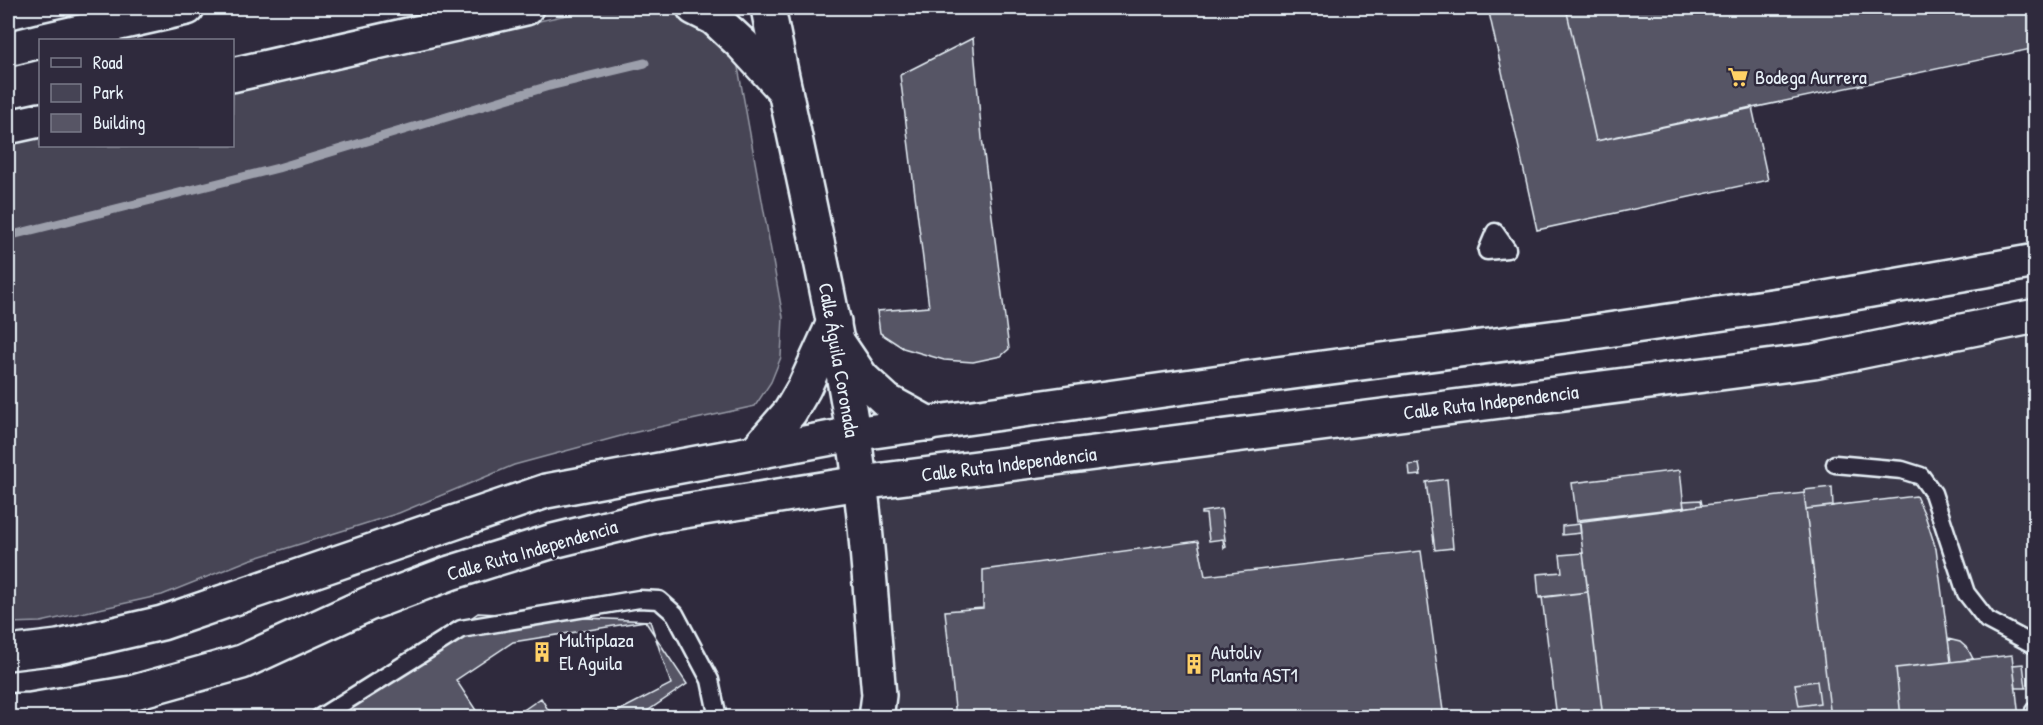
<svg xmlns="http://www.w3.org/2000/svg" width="2043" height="725" font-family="'Patrick Hand',sans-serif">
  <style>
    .built { fill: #3b3749 }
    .green { fill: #464455; stroke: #979aa6; stroke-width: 1.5 }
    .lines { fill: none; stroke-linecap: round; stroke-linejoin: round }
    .stream { stroke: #9c9fab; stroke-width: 9 }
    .building { fill: #575565; stroke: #e8f1f8; stroke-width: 1.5; fill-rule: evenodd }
    .lane-casing { stroke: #e8f1f8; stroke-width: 21 }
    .secondary-casing { stroke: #e8f1f8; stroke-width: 38 }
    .primary-casing { stroke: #e8f1f8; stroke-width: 38 }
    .lane { stroke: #2f2a3d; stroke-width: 16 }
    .secondary { stroke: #2f2a3d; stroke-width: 33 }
    .primary { stroke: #2f2a3d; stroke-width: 33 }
    .labels { text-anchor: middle; stroke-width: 5; stroke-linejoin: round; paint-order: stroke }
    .poi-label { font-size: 20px; fill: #e8f1f8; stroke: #2f2a3d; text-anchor: start }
    .street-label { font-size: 20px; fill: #e8f1f8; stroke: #2f2a3d }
  </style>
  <rect width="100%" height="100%" fill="#2f2a3d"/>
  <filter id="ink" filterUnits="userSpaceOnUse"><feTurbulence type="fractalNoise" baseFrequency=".0167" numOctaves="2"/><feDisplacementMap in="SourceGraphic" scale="12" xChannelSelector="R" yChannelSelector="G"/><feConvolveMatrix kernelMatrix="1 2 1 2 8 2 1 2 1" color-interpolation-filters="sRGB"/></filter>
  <g filter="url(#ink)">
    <!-- built -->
    <path class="built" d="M2035,316V717H876L860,483Z"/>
    <!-- green -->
    <path class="green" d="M598,8H683L736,56L783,317L781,357L771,382L755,406L632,433L514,465L399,513L249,560L162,595L41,622L8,623V139L40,132V146H232L233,89Z"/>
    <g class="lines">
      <!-- stream -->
      <path class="stream" d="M8,236L278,168L549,86L645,63"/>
    </g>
    <!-- building -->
    <path class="building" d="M1488,8H1566L1596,141L1752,107L1768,180L1537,230Z
      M1566,8H2036V48L1596,141Z
      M973,38L982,138L1009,349L1001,356L973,362L944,360L903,348L880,333L877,311L929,307L900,75Z
      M1419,464L1421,475L1410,476L1409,465Z
      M1680,470L1684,508L1577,522L1572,483Z
      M1447,479L1453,548L1435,550L1426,482Z
      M1832,487L1833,506L1806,509L1804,490Z
      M1804,493L1831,718H1603L1579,520ZM1817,681L1820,703L1799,706L1795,684Z
      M1916,496L1925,515L1936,549L1951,662L1896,668L1901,718H1831L1806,509Z
      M1701,500L1702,505L1684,508L1683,501Z
      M1221,509L1226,547L1224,548L1223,539L1209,541L1206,514H1201V512Z
      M1580,524L1581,533L1562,535V526Z
      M1198,541L1205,576L1421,551L1444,718H956L945,611L983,608V570Z
      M1583,553L1588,592L1539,598L1537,574L1562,572L1560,555Z
      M1588,592L1603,718H1557L1542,597Z
      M478,613L650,621L671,684L605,718H332Z
      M645,621L687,684L637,718H553L541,698L512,718H481L456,680L513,642Z
      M1948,639L1960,642L1968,649L1973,659L1951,662Z
      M2012,655L2019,718H1901L1896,668Z
      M2023,664L2026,688H2016L2013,665Z
      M1817,681L1820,703L1799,706L1795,684Z"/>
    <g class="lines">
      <!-- lane casing -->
      <g class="lane-casing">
        <path id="lane" d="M1495,232L1507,249L1487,251Z
          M1835,464L1902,470L1921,476L1933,493L1966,593L1987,620L2036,646
          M2034,711H2036
          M319,718L461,629L639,599L659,600L675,614L710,680L718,718"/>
      </g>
      <!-- secondary casing -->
      <g class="secondary-casing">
        <path id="secondary" d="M768,8C796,149 830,289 853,432C867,518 871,607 879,695L876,718"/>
      </g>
      <!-- primary casing -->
      <g class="primary-casing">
        <path id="primary" d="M694,8L714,18L742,44L785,91
          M44,40L187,8
          M8,49L40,41
          M232,75L526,8
          M8,127L40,120
          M837,341L862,378L887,401L929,424
          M756,451L790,412L804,388L834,322
          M8,653L58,647L162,623L546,491L853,434L1263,376L1580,334L1820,299L2036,261
          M8,711L31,710L131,693L242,662L368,604L450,573L553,541L659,515L860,483L1814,361L2036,316"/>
      </g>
      <!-- lane -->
      <use href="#lane" class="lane"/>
      <!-- secondary -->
      <use href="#secondary" class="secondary"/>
      <!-- primary -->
      <use href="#primary" class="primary"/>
    </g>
  </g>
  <!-- icons -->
  <defs>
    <g id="supermarket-bare" transform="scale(1.62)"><path d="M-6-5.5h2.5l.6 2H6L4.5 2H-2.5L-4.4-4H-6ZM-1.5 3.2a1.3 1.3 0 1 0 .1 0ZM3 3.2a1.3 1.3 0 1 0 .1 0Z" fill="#ffd166" stroke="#2f2a3d" stroke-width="2.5" paint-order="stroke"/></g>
    <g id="building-bare" transform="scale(1.62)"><path d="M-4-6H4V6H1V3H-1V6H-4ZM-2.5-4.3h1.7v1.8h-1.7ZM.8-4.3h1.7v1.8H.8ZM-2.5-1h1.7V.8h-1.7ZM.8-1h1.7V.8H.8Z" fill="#ffd166" stroke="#2f2a3d" stroke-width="2.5" paint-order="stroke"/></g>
  </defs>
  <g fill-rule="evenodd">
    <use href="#supermarket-bare" x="1738" y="77"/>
    <use href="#building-bare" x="542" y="652"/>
    <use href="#building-bare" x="1194" y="664"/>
  </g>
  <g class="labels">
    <!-- poi labels -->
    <g class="poi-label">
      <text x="1755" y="84">Bodega Aurrera</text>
      <text x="559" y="647">Multiplaza<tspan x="559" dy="23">El Aguila</tspan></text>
      <text x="1211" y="659">Autoliv<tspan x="1211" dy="23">Planta AST1</tspan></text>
    </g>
    <!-- street labels -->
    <g class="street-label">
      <text transform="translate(839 360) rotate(80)" y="7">Calle Águila Coronada</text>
      <text transform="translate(1491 402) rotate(-7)" y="7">Calle Ruta Independencia</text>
      <text transform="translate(1009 464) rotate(-7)" y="7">Calle Ruta Independencia</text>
      <text transform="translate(532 550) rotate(-16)" y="7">Calle Ruta Independencia</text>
    </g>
  </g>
  <!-- margin -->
  <rect width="2043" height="725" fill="none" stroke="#2f2a3d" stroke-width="30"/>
  <rect x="15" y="15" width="2013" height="695" fill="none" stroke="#e8f1f8" stroke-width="2" filter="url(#ink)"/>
  <!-- legend -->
  <rect x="39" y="39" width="195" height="108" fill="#2f2a3d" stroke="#797a88" stroke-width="1.5"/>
  <rect x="51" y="58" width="30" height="9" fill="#2f2a3d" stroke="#797a88" stroke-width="1.5"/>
  <text x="93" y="69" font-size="18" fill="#e8f1f8">Road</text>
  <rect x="51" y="84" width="30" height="18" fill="#464455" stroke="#797a88" stroke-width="1.5"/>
  <text x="93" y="99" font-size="18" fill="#e8f1f8">Park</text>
  <rect x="51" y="114" width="30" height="18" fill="#575565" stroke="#797a88" stroke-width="1.5"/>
  <text x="93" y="129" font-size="18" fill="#e8f1f8">Building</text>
</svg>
